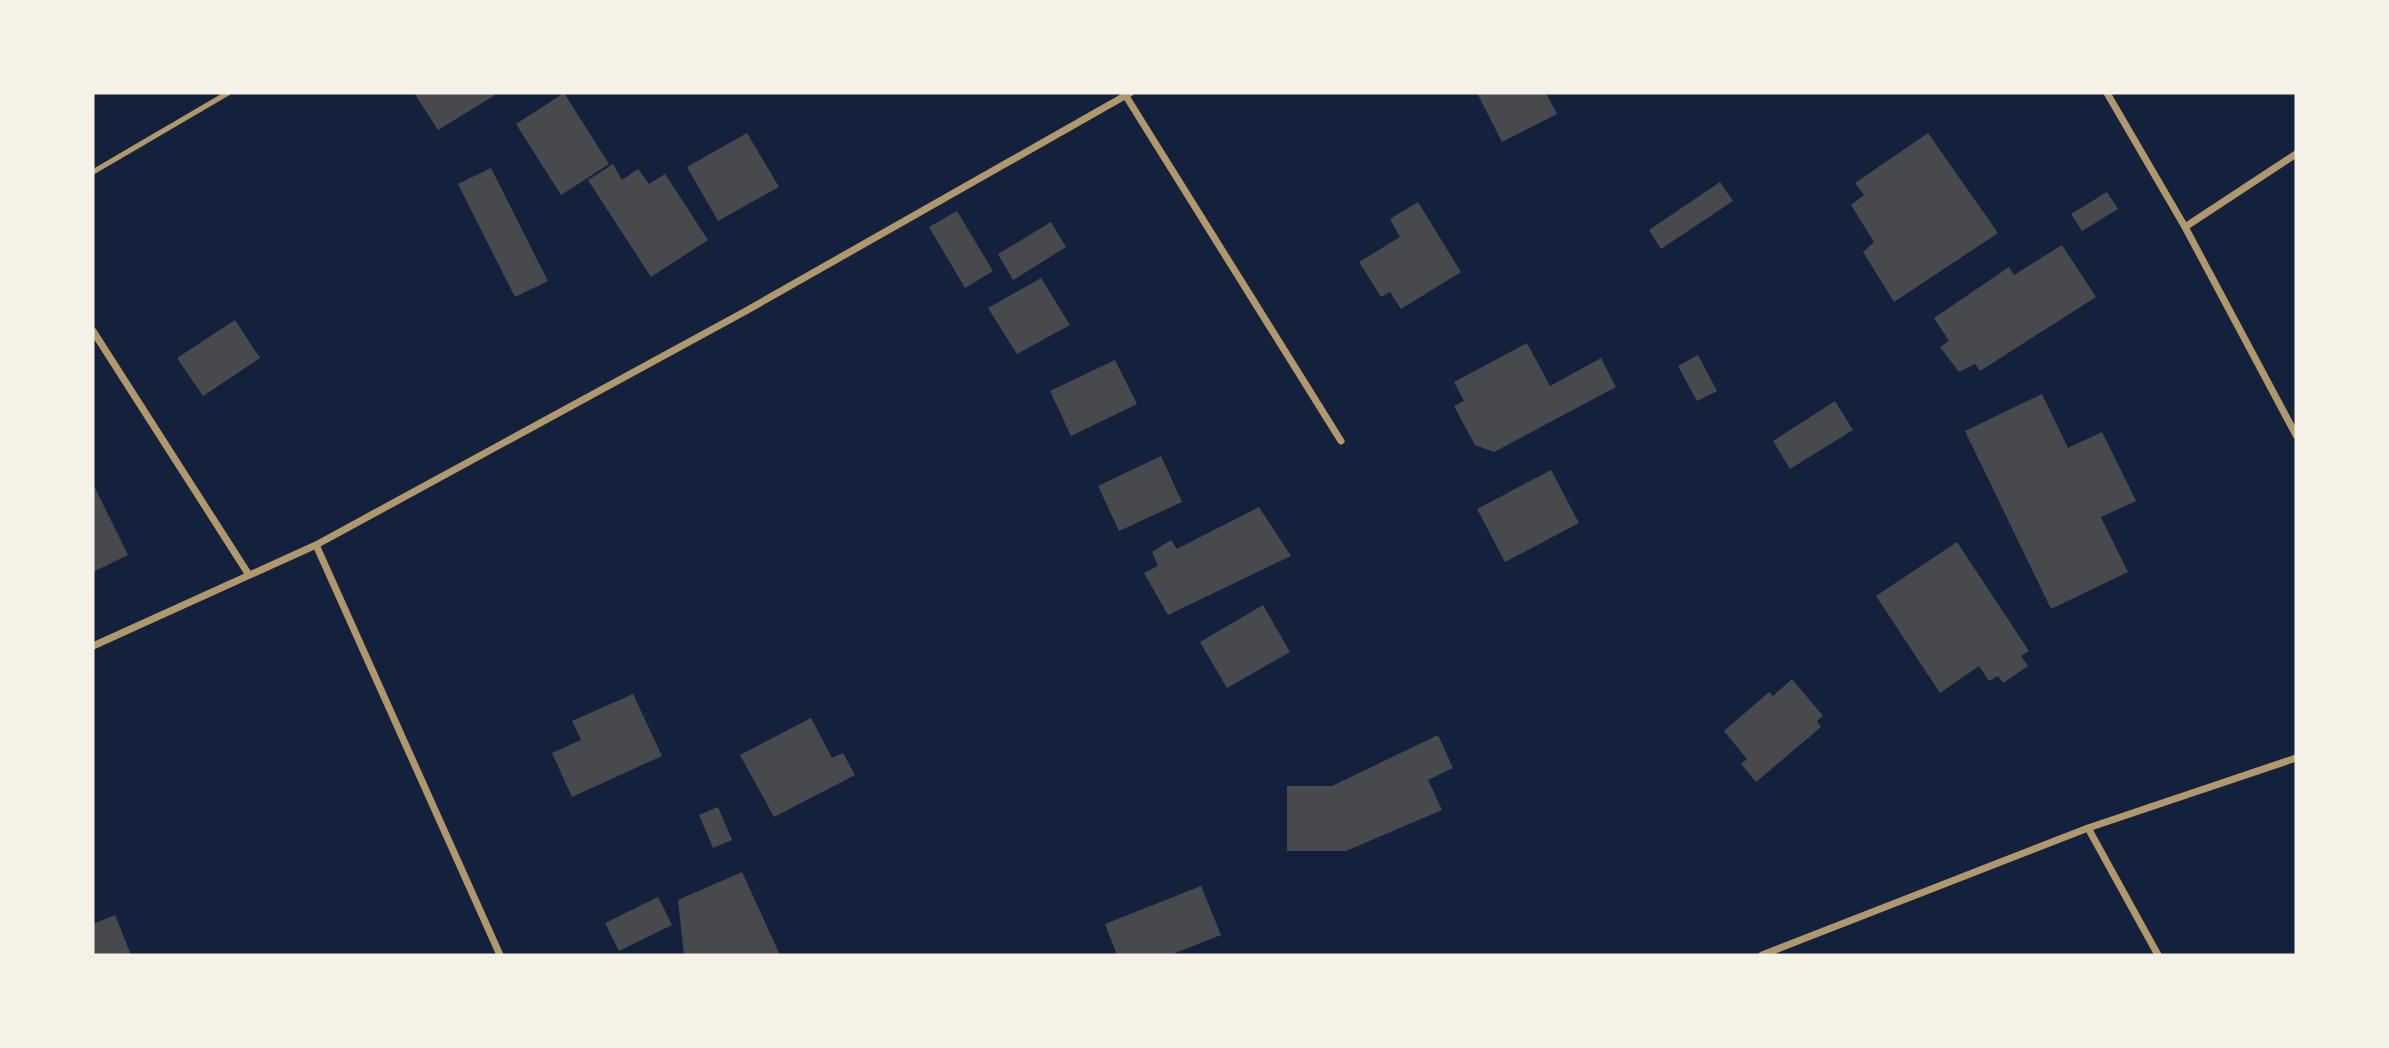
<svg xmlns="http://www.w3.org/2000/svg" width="2389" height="1048" font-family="Rubik,sans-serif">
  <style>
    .building { fill: #48494c }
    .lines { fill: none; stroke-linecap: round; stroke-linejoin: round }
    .service { stroke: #b1986c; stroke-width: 5 }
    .minor { stroke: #b1986c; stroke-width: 7 }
  </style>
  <rect width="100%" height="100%" fill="#14213d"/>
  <!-- building -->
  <path class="building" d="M414,93H494L495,95L438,130Z
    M564,93L609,164L561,195L516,124Z
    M1477,93H1546L1557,114L1502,142Z
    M747,133L779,187L718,221L687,167Z
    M1928,133L1998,233L1894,302L1863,252L1874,242L1851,205L1864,195L1855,183Z
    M613,164L622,180L638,169L649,184L665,174L708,240L651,277L588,180Z
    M491,168L548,281L515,297L458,184Z
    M1720,182L1733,201L1661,249L1649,230Z
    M2107,192L2118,209L2082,231L2071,214Z
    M1418,202L1461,272L1401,309L1390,292L1381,297L1359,262L1400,237L1390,219Z
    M957,211L993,271L965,288L929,227Z
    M1051,222L1066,247L1013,280L998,254Z
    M2062,245L2096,297L1980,371L1975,364L1959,372L1940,347L1949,341L1934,318L2009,267L2014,275Z
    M1041,278L1070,325L1017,354L988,308Z
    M235,320L260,358L203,396L177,358Z
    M1527,343L1550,386L1601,358L1616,387L1494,452L1475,445L1454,406L1464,401L1454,382Z
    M1698,355L1717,391L1697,401L1678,366Z
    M1115,360L1137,404L1071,436L1050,391Z
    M2042,394L2068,448L2102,432L2136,501L2101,517L2128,572L2051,609L1965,431Z
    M1835,401L1853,430L1790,469L1773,441Z
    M1161,456L1182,502L1119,531L1098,486Z
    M1551,470L1579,523L1505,562L1477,509Z
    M93,484L128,555L93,572Z
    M1259,507L1291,556L1168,615L1144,573L1158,566L1152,552L1171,540L1177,549Z
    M1957,542L2029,651L2021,656L2028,666L2003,683L1998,676L1989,681L1979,666L1940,693L1876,596Z
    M1263,605L1290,652L1227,688L1200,642Z
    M1792,679L1823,716L1817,721L1821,727L1756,782L1741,764L1747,759L1724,731L1769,692L1773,696Z
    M633,694L662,756L572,797L552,753L581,740L572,721Z
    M811,718L832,758L843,753L855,775L774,817L740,755Z
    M1438,735L1453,768L1428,780L1442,810L1346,851H1287V786H1332Z
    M718,807L732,840L713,848L699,815Z
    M742,872L780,955H684L678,900Z
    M1201,886L1221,935L1170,955H1117L1105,924Z
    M658,897L672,925L619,951L605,923Z
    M115,915L131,955H93V924Z"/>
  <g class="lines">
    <!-- service -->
    <path class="service" d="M93,172L228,93"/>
    <!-- minor -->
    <path class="minor" d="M1124,93L1341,441
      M2107,93L2185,227L2296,435
      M2185,227L2296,154
      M93,331L249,575
      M316,545L500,955
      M93,646L316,545L744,312L1130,93
      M2088,828L2158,955
      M1762,955L2088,828L2296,758"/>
  </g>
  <!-- border -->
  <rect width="2389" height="1048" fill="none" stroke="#f6f1e7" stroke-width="189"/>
</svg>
